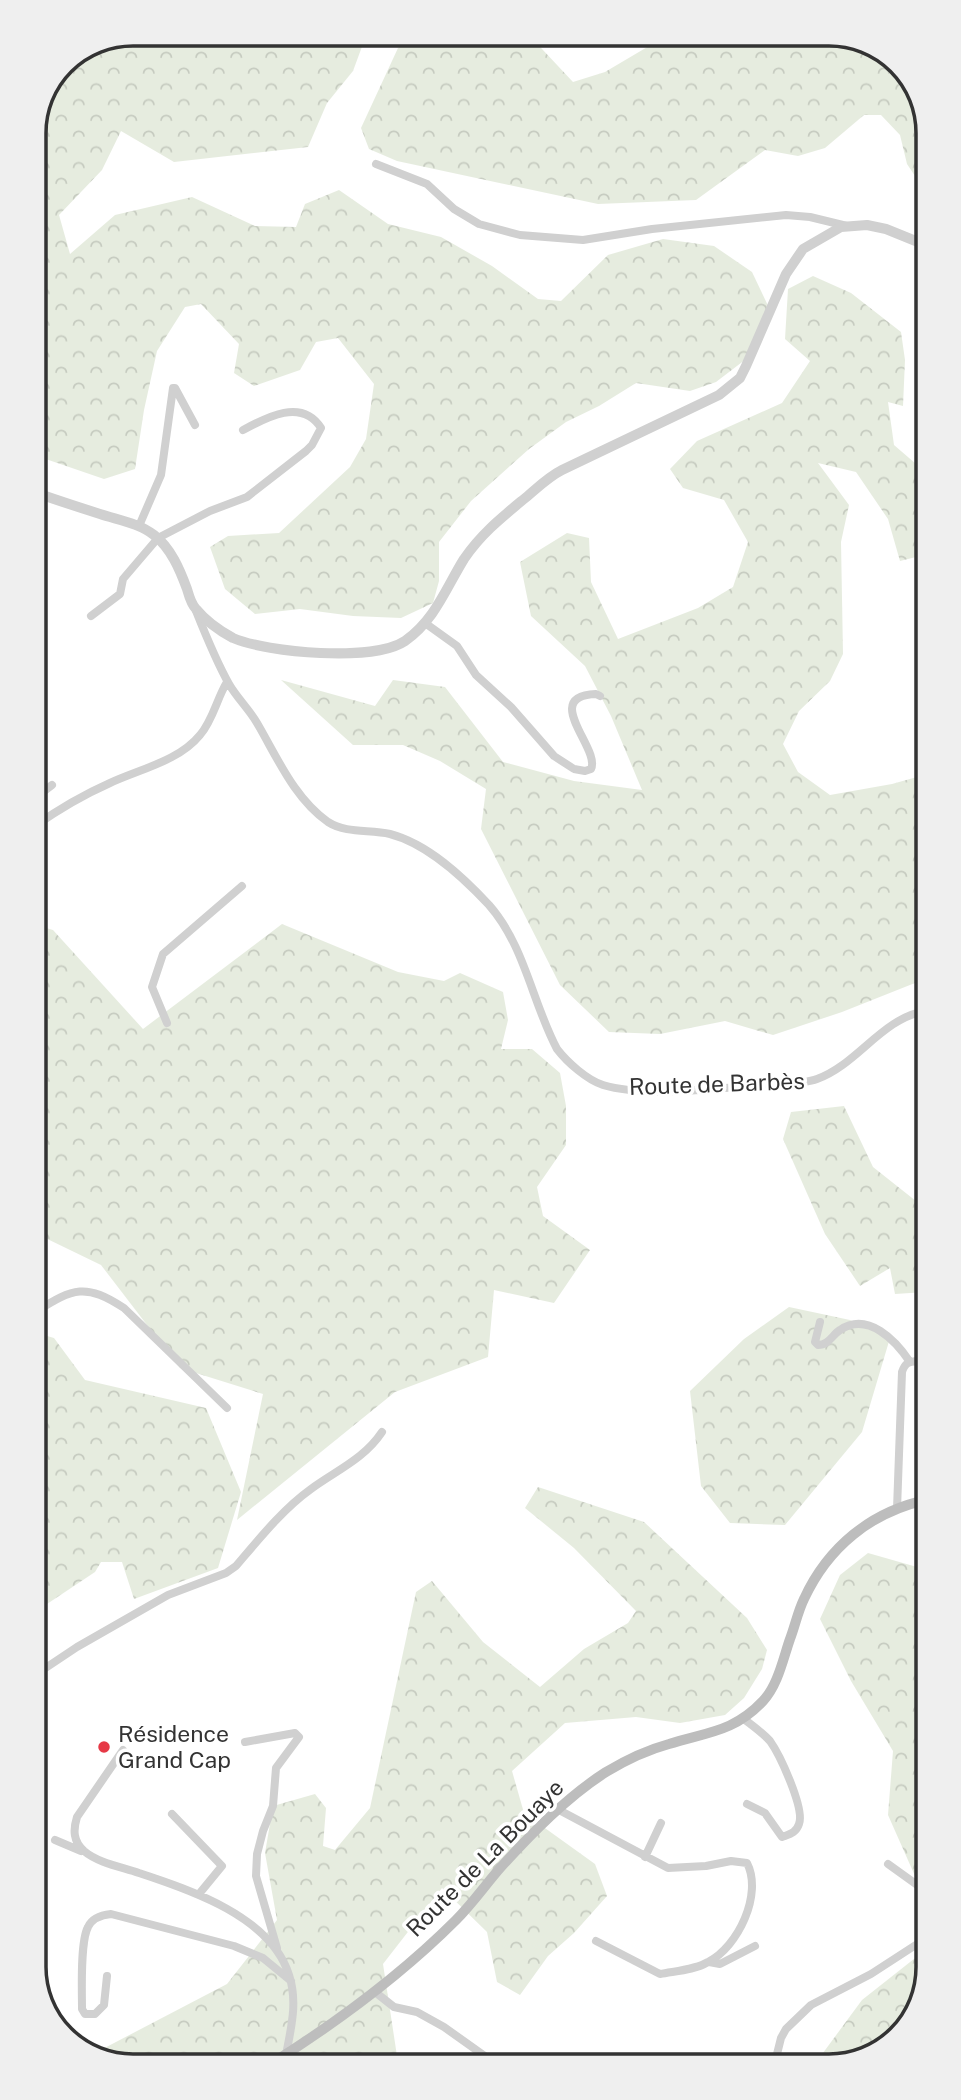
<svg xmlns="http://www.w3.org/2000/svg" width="961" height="2100" font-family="'Public Sans',sans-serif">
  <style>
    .forest { fill: url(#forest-crowns) }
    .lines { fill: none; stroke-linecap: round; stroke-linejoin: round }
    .minor { stroke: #d0d0d0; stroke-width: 8 }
    .tertiary { stroke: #d0d0d0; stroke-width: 10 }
    .secondary { stroke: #bdbdbd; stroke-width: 10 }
    .poi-dot { fill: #e63946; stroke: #fff; stroke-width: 2.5 }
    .labels { text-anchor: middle; stroke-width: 7; stroke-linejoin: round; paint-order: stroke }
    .street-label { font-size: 23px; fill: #333; stroke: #fff }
    .poi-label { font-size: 23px; fill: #333; stroke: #fff; text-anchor: start }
    .rim { fill: none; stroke: #333; stroke-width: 3.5 }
  </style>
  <defs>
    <pattern id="forest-crowns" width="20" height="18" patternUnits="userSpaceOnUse" patternTransform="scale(1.75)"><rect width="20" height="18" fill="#e6ecdf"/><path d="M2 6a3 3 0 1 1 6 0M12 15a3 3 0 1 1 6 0" fill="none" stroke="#c6cbc0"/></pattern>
  </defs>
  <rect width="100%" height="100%" fill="#fff"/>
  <!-- forest -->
  <path class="forest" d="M133,33H367L353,71L327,103L308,147L174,162L121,131L102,170L59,215L70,254L115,215L192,197L255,226L296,227L305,204L339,190L388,224L441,237L492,266L538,299L561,301L608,255L663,239L714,246L752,272L770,310L754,353L716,382L690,391L636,383L599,406L566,422L529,449L471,501L439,542V581L433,603L401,618L353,616L300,609L255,614L225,589L210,547L228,536L279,533L350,467L366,439L374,384L338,338L316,342L300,370L254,386L234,373L239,344L201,304L185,307L157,351L144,410L135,469L104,479L34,455L33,126L63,62Z
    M425,33H527L573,82L605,72L671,33H835L889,54L922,100L923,188L907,164L900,135L881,115H864L825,148L798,156L765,150L696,200L598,204L397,161L369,149L361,128L398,48Z
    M813,276L851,293L901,332L905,360L903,406L888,402L894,445L923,470L924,555L900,561L888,519L856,472L818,463L849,505L841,542L843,654L830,681L799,711L783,744L798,772L830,795L892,784L924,775L925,979L842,1012L773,1035L725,1021L660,1034L609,1032L560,985L481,829L486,789L440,761L403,745H353L281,680L375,706L393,680L445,687L503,762L574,781L642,790L611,716L585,666L531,616L520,562L567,533L589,538L591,582L618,639L698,608L733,587L748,542L724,500L683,488L670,469L697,441L782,403L810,361L785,339L788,289Z
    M282,924L398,972L444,981L460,973L503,992L508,1020L501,1049H532L560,1073L566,1106V1145L537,1187L543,1216L590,1250L554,1303L494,1290L488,1357L395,1392L237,1520L263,1394L180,1368L101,1265L37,1234L36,925L53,930L143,1029Z
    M844,1106L873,1167L926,1209V1292L895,1294L890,1268L860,1286L825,1234L783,1139L791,1112Z
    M789,1307L850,1320L890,1338L862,1432L785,1525L730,1523L701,1486L690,1391L744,1339Z
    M37,1333L54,1338L85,1380L206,1408L241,1492L218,1568L134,1599L122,1562H101L95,1572L38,1610Z
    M538,1487L644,1522L747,1618L767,1650L762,1669L744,1698L725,1715L680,1723L636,1717L565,1723L512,1771L524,1813L595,1864L607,1896L574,1933L548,1956L520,1995L497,1982L487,1932L442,1888L383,1964L397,2056L418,2064L126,2067L93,2054L227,1984L277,1920L265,1853L273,1806L315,1794L326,1808L323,1846L335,1850L370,1808L416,1592L432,1581L483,1642L540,1687L584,1649L628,1623L636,1611L574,1548L525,1508Z
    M868,1553L917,1567L927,1577L928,1968L907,2028L861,2061L820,2062V2057L862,2000L924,1951L919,1885L888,1815L893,1751L851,1681L820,1619L840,1575Z"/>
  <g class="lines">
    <!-- minor -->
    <path class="minor" d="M376,164L427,184L454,209L479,224L520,235L583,240L652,229L786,215L810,217L847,226
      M139,526L161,475L173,388H175L195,425
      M196,611C206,636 216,661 229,684C237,698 249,709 257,723C277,757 294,798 328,822C347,834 370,829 390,834C428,844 463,877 489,905C525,946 532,1002 557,1049C567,1062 587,1080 603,1085C646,1098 723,1088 769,1084C784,1083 804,1084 817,1079C858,1064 881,1019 925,1011
      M91,616L120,594L123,579L158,538L210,511L247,497L306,451L312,445L321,428C302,398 267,417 243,430
      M425,623L457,646L476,675L511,707L554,756L574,769L585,771L591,769C601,749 540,696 596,694L600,696
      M35,798L52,785
      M35,826C59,809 83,795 110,783C140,769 179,761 200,735C213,720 217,698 227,682
      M167,1023L152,987L163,954L242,886
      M37,1311C73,1288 86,1283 124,1308L227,1408
      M820,1322L815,1342L818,1345C829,1345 832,1335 840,1330C868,1311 896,1341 910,1362
      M897,1509L902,1372C905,1363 908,1362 917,1361L926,1370
      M38,1673L77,1647L168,1595L226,1573L236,1566C259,1539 283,1509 311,1489C337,1470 364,1459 382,1432
      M744,1719C753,1726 763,1733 770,1741C780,1755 805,1809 799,1824C796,1833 790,1834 782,1837L765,1813L747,1804
      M245,1742L295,1733L299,1737L276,1768L273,1806L263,1831L257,1854L256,1876L277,1948
      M123,1750L77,1817C73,1830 73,1841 84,1851C98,1863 122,1867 139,1873C191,1890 271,1917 289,1975C298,2002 291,2028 286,2055
      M559,1810L668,1868L706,1866L731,1861L747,1863C763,1894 738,1947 708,1962C695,1970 675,1971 660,1974L596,1941
      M172,1814L222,1866L199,1894
      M55,1840L81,1851
      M645,1857L661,1823
      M888,1864L920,1887L928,1899
      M709,1962L720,1964L755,1946
      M107,1976L104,2005L95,2014H85L82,2009C82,1990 80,1942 88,1927C92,1918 102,1915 111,1914L234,1946L263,1958L291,1981
      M375,1992L394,2007L417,2012L444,2027L496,2064
      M775,2062L781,2038L786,2029L811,2005L871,1974L928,1937"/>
    <!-- tertiary -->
    <path class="tertiary" d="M34,492C56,500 78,507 100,514C118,520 139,523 154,535C171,548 180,570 187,589C189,596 191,604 196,609C205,620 220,631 233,638C268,653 374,662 405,641C435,620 446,588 464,559C481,534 501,518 524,499C536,489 548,477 562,470L719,395L740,378L746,366L786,274L803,249L841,227L867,225L886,229L923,244"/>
    <!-- secondary -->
    <path class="secondary" d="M269,2065C336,2023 401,1975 456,1920C473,1903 486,1884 501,1867C532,1833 567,1797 606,1772C626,1760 647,1750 669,1744C707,1732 734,1732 763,1701C778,1685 783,1659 790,1639C795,1626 798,1611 804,1599C828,1547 871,1512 926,1500"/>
  </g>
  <!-- markers -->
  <circle class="poi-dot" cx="104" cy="1747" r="7"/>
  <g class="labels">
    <!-- street labels -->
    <g class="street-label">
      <text transform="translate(717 1084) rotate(-2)" y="8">Route de Barbès</text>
      <text transform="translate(485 1858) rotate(-45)" y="8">Route de La Bouaye</text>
    </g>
    <!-- poi labels -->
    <g class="poi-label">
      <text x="118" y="1742">Résidence<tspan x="118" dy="26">Grand Cap</tspan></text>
    </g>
  </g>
  <!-- crop -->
  <path d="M0 0H961V2100H0ZM133 46H829A87 87 0 0 1 916 133V1967A87 87 0 0 1 829 2054H133A87 87 0 0 1 46 1967V133A87 87 0 0 1 133 46Z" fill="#efefef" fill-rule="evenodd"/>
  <path class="rim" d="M133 46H829A87 87 0 0 1 916 133V1967A87 87 0 0 1 829 2054H133A87 87 0 0 1 46 1967V133A87 87 0 0 1 133 46Z"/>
</svg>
